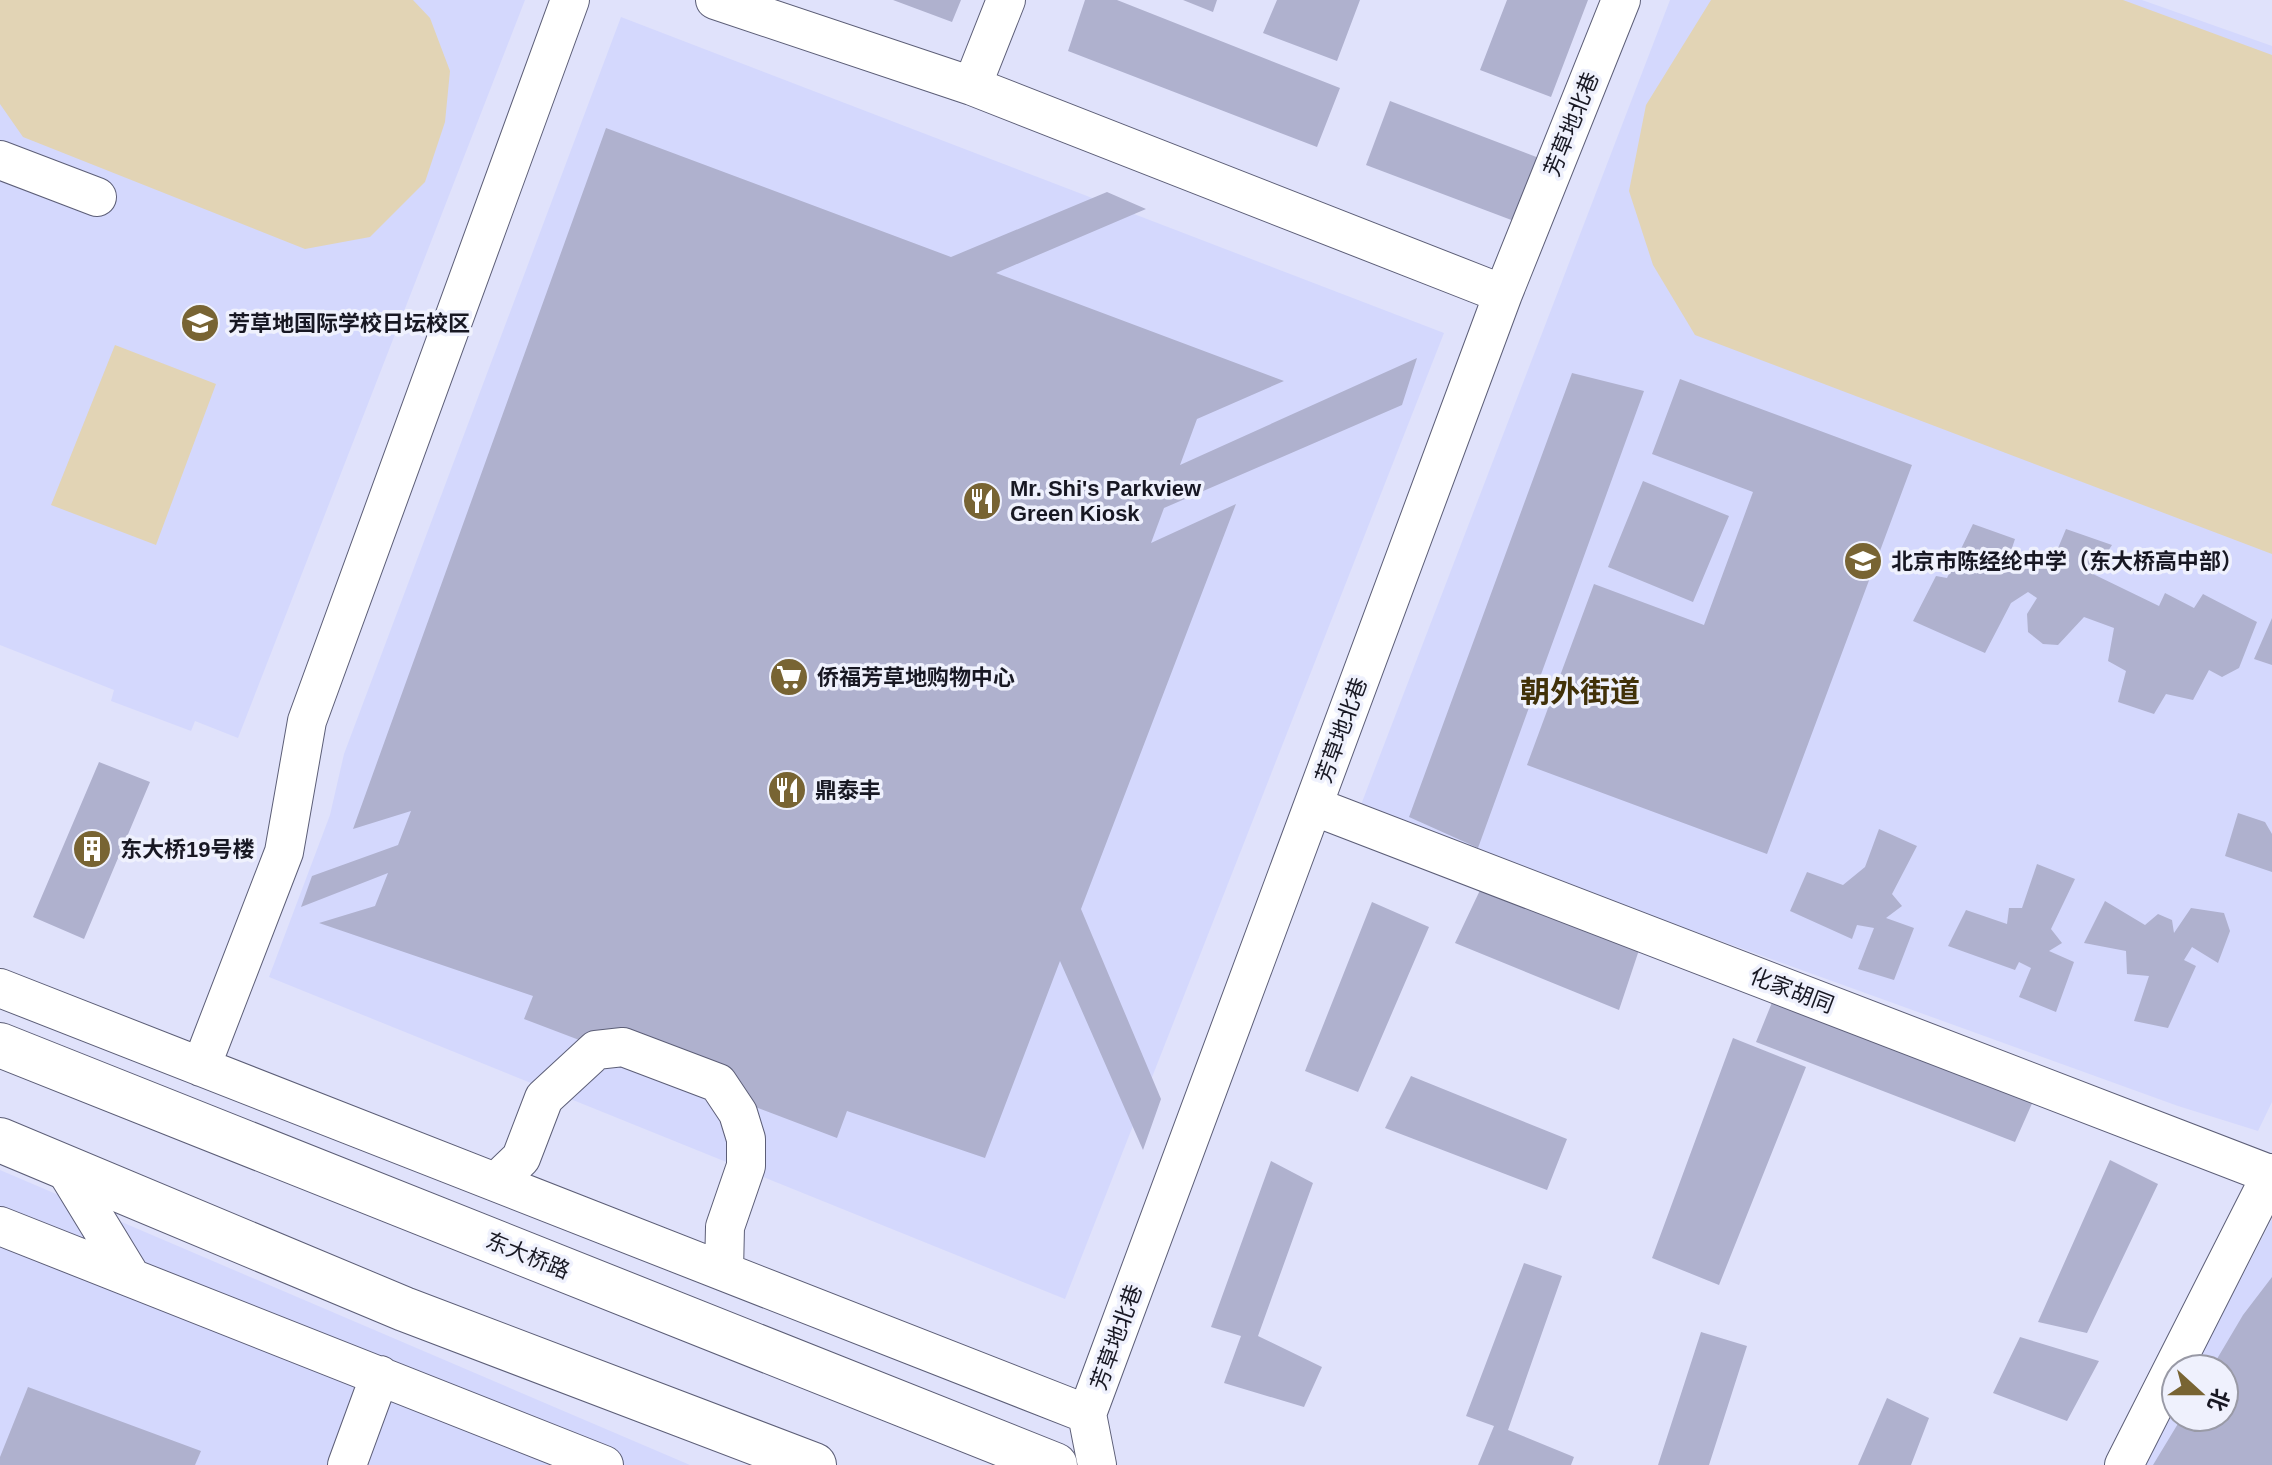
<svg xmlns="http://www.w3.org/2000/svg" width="2272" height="1465" font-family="Arial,'Noto Sans SC',sans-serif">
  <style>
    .built { fill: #d4d8fd }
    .green { fill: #e2d4b5 }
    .building { fill: #afb1ce }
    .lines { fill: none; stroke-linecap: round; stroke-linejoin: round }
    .minor-casing { stroke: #5c5e77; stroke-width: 40 }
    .major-casing { stroke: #5c5e77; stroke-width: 46 }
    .minor { stroke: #fff; stroke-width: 38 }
    .major { stroke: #fff; stroke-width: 44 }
    .labels { text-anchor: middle; stroke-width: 7; stroke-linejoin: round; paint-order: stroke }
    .street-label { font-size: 22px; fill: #181823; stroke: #eff1fd }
    .poi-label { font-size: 22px; font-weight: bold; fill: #181823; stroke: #eff1fd; text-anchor: start }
    .district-label { font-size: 30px; font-weight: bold; fill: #413108; stroke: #eff1fd }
  </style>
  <rect width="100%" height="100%" fill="#e0e2fb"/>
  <!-- built -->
  <path class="built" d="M0,0H525L238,738L195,721L191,731L111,701L114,690L0,645Z
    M1670,0H2142L2272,46V1102L2258,1131L2178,1106L1359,810Z
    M621,17L1444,333L1065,1299L269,977L330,815L344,754Z
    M0,1170L690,1465H0Z
    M2272,1219V1465H2144L2176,1403V1417H2224V1369H2194Z"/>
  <!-- green -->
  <path class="green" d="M0,0H413L430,18L450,71L445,122L425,182L370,237L305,249L23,137L0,104Z
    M1711,0H2123L2272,55V554L1695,335L1653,265L1629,191L1646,105Z
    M115,345L216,384L156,545L51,505Z"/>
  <!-- building -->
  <path class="building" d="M893,0H961L952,22Z
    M1085,0H1117L1340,88L1317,147L1068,51Z
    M1183,0H1217L1213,12Z
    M1277,0H1360L1337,61L1263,33Z
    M1507,0H1588L1551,97L1480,70Z
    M1390,101L1539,158L1514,221L1366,165Z
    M606,128L951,257L1107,192L1146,209L996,273L1284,381L1197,419L1180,465L1417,358L1402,405L1164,508L1151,543L1236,504L1081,909L1161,1099L1143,1150L1060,961L985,1158L847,1111L837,1138L524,1019L533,996L319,923L375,906L388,873L301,907L312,876L398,845L411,811L353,829Z
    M1572,373L1644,391L1478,848L1409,817Z
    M1680,379L1912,465L1767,854L1527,765L1594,584L1704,625L1753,492L1652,454Z
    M1643,481L1729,516L1693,602L1608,567Z
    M1973,524L2015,539L2011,551L2051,565L2066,529L2112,545L2093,574L2159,606L2165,593L2194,608L2203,594L2257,622L2239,668L2222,677L2209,670L2193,700L2166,694L2154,714L2118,702L2126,671L2108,661L2114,628L2084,617L2058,645L2043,644L2028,632L2027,614L2037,598L2028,592L2011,603L1985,653L1913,621L1936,576L1947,578Z
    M2272,618V665L2254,659Z
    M99,762L150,782L84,939L33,917Z
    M2238,813L2265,822L2272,834V872L2225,856Z
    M1879,829L1917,846L1892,894L1902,906L1886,918L1914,928L1894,980L1858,969L1874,928L1857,925L1852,939L1790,911L1807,872L1843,885L1865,867Z
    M2037,864L2075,879L2051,929L2062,943L2049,951L2074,962L2056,1012L2019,997L2031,968L2019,962L2015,970L1948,946L1966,910L2007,924L2009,908H2022Z
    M1482,886L1639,950L1619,1010L1455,943Z
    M2105,901L2145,925L2158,914L2172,920L2174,933L2191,908L2224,913L2230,931L2218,963L2192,947L2184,960L2196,966L2168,1028L2134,1021L2149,976L2127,974L2126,951L2084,943Z
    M1372,902L1429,927L1358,1092L1305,1071Z
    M1773,1000L2034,1099L2015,1142L1756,1042Z
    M1733,1038L1806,1067L1719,1285L1652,1258Z
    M1411,1076L1567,1139L1547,1190L1385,1128Z
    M2110,1160L2158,1184L2087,1333L2038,1322Z
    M1271,1161L1313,1183L1258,1336L1322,1367L1304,1407L1224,1383L1241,1336L1211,1327Z
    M1524,1263L1562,1276L1508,1430L1574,1457L1571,1465H1478L1494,1426L1466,1416Z
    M2272,1277V1465H2153L2182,1417H2224V1369H2211L2243,1315Z
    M1701,1332L1747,1346L1709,1465H1658Z
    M2020,1337L2099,1361L2067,1421L1993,1393Z
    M28,1387L201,1451L195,1465H0V1457Z
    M1887,1398L1929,1418L1911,1465H1858Z"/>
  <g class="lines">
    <!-- minor casing -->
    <g class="minor-casing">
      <path id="minor" d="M715,0L972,86L1503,294
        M972,86L1006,0
        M0,160L97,197
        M1313,806L2272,1175
        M0,988L1087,1414
        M201,1067L284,852L307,721L570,0
        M64,1167L131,1277
        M496,1182L521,1158L544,1098L596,1050L623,1047L718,1083L738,1113L746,1139V1166L725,1227L724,1271
        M0,1226L604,1465
        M347,1465L380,1375
        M1097,1465L1087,1414L1503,294L1621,0
        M2124,1465L2272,1173"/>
    </g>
    <!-- major casing -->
    <g class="major-casing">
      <path id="major" d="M0,1045L1055,1465
        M0,1140L404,1309L814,1465"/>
    </g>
    <!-- minor -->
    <use href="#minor" class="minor"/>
    <!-- major -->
    <use href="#major" class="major"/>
  </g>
  <!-- icons -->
  <defs>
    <g id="school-disc" transform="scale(2)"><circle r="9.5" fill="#786433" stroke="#eff1fd"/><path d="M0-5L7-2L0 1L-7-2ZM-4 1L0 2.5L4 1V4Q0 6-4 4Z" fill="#fff"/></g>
    <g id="restaurant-disc" transform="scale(2)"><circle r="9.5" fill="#786433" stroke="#eff1fd"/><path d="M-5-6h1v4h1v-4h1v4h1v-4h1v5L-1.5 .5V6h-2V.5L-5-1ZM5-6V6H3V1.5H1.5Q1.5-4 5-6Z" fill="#fff"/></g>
    <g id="supermarket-disc" transform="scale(2)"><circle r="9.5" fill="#786433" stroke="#eff1fd"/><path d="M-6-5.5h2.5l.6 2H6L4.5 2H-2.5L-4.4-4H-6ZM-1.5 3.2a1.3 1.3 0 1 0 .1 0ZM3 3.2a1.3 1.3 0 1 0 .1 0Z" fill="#fff"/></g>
    <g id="building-disc" transform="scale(2)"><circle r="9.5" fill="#786433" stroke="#eff1fd"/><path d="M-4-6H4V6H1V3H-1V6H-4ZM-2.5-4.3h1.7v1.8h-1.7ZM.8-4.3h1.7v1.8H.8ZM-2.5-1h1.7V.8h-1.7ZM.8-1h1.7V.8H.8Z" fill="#fff"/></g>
  </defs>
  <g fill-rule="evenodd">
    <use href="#school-disc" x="200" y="323"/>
    <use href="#restaurant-disc" x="982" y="501"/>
    <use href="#school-disc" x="1863" y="561"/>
    <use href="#supermarket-disc" x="789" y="677"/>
    <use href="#restaurant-disc" x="787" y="790"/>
    <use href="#building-disc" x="92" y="849"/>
  </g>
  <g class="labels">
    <!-- street labels -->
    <g class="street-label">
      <text transform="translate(1571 124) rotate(-68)" y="8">芳草地北巷</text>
      <text transform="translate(1341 730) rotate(-70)" y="8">芳草地北巷</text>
      <text transform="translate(1792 990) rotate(21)" y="8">化家胡同</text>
      <text transform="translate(528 1255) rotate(22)" y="8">东大桥路</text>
      <text transform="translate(1116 1337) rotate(-70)" y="8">芳草地北巷</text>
    </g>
    <!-- poi labels -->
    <g class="poi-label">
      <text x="228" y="331">芳草地国际学校日坛校区</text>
      <text x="1010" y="496">Mr. Shi's Parkview<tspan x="1010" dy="25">Green Kiosk</tspan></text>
      <text x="1891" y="569">北京市陈经纶中学（东大桥高中部）</text>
      <text x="817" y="685">侨福芳草地购物中心</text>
      <text x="815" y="798">鼎泰丰</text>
      <text x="120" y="857">东大桥19号楼</text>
    </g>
    <!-- district labels -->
    <g class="district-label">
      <text x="1580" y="702">朝外街道</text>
    </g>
  </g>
  <!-- north arrow -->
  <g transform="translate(2200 1393) rotate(111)"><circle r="38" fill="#eff1fd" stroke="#999aa6" stroke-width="2"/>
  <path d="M0-6L14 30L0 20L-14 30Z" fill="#786433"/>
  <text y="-12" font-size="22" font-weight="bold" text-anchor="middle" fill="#181823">北</text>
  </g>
</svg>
